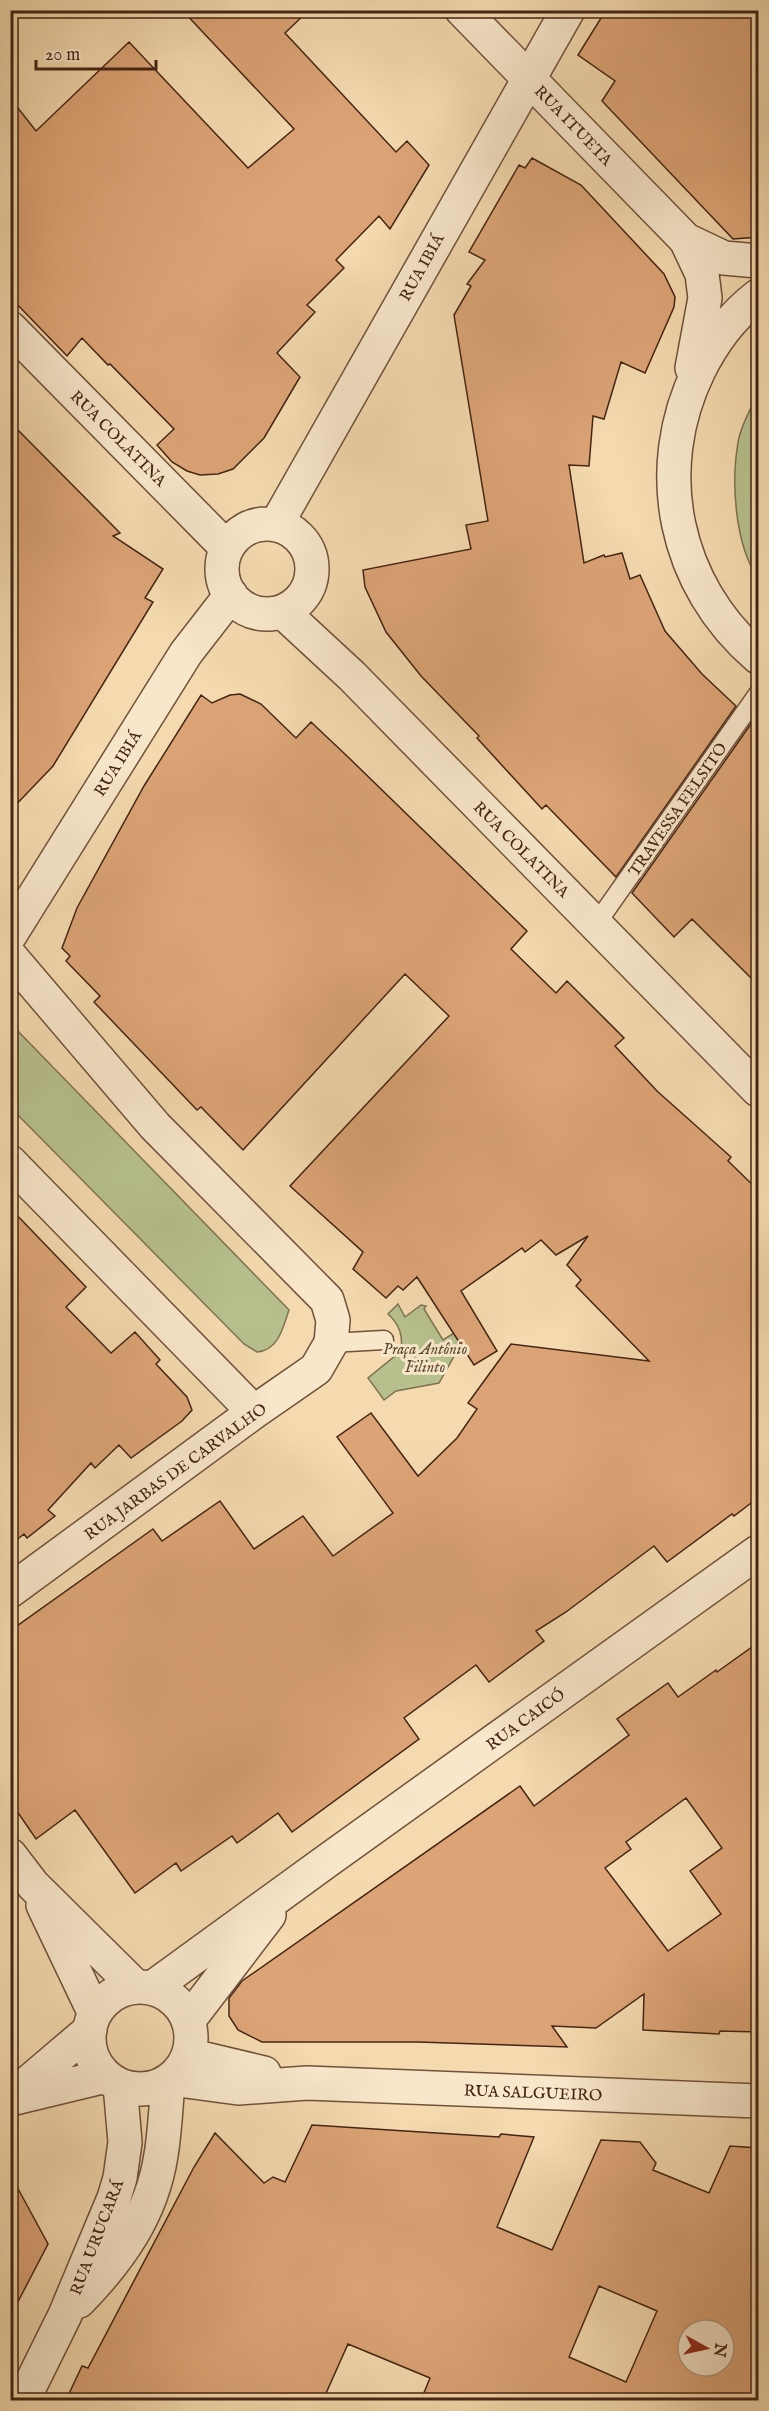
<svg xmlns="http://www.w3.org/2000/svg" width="769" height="2411" font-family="'IM FELL English',serif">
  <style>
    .green { fill: #b7c18e; stroke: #7e7251; stroke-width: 1.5 }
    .building { fill: #dca476; stroke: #442414; stroke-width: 1.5; fill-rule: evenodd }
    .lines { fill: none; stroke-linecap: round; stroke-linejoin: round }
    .service-casing { stroke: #70523b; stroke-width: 21 }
    .minor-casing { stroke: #70523b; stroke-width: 36 }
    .service { stroke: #f8e7cb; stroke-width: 18 }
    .minor { stroke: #f8e7cb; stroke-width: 33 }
    .labels { text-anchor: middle; stroke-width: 6; stroke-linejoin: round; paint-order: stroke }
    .street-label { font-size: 16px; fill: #442414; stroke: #f8e7cb }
    .park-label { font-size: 16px; font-style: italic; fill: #614b32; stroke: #f8e7cb }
  </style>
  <rect width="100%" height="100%" fill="#f5daaf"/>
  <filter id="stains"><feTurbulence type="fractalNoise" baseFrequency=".00333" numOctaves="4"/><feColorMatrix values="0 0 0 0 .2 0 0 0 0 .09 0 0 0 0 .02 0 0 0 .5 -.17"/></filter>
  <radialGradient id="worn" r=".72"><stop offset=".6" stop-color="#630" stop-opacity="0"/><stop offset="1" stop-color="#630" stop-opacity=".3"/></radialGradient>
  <!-- green -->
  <path class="green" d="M758,392V578C735,545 731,483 738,443C740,426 752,408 758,392Z
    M11,1024L289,1310C283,1327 279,1350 257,1352L244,1344L11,1108Z
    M398,1304L405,1317L421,1305L426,1306L424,1309L443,1340L454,1333L462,1342L439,1383L396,1391L384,1400L368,1378L401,1351C403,1336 400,1325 388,1314Z"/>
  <!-- building -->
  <path class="building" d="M182,10H309L285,33L396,152L407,141L429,165L390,229L379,216L336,260L344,268L307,305L315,312L277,353L300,377L264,438L233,469L218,474L200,475L187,471L172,462L157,445L174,429L110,364L108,365L82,338L67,356L10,297V98L36,131L129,42L248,168L294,129Z
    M606,10H759V237L733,239L602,101L615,81L578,55Z
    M532,158L581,185L664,274L675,297L674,307L645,373L621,362L604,419L593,416L589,466L569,465L584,563L604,555L605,557L622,553L630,579L640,575L665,631L702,674L736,706L616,877L546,805L542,809L477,738L479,736L421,676L386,632L365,587L363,570L471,549L466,525L488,521L454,315L471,286L467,284L485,260L469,252L519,165L525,168Z
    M10,422L120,533L113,536L163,569L145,598L153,602L53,766L10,811Z
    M240,694L261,704L296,738L311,722L347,756L527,931L511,949L556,993L567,981L624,1038L615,1046L657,1091L731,1157L728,1161L759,1191V1497L734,1516L732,1514L667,1562L654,1546L566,1612L536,1631L544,1641L489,1682L476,1665L404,1718L419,1739L292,1832L278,1813L237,1843L232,1836L181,1871L176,1863L135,1893L75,1810L36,1839L10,1801V1631L153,1529L162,1541L220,1501L254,1549L303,1516L333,1556L393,1513L337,1437L371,1413L418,1476L457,1438L477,1409L468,1403L511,1344L649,1361L576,1286L581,1280L567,1265L588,1236L556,1255L541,1240L525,1252L522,1248L461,1291L497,1351L474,1365L417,1277L403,1290L398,1286L386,1298L353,1269L363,1252L290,1186L449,1016L405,974L243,1150L201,1107L197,1110L94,1002L100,996L66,961L70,956L62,948L77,908L144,786L201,695L212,703L230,695Z
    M753,721L759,723V986L692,919L674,937L632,893Z
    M10,1208L86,1287L66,1307L111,1353L135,1332L160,1360L156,1364L187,1397L192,1410L182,1421L131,1458L119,1445L95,1468L91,1463L48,1510L55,1516L27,1538L24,1534L10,1545Z
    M759,1642V2032L720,2031L719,2034L643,2030L644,1994L596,2028L552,2026L567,2047L418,2042H262L238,2030L229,2016V1998L242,1981L520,1786L534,1806L629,1735L617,1719L668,1683L678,1697L716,1670L717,1672ZM686,1798L722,1848L690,1871L721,1914L668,1951L605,1868L631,1849L626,1842Z
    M312,2125L499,2137L501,2134L534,2137L497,2227L552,2250L601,2140L640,2142L656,2163L653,2170L709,2193L730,2146L759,2148V2400H421L430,2378L348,2344L323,2400H66L82,2366L88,2368L194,2167L215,2133L264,2183L273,2177L285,2182ZM599,2286L657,2311L626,2382L569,2357ZM688,2330H724V2366H688Z
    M10,2174L48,2244L10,2317Z"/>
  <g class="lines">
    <!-- service casing -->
    <g class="service-casing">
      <path id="service" d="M596,924L758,694
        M331,1343L384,1340"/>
    </g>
    <!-- minor casing -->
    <g class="minor-casing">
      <path id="minor" d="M462,10L686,240L724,258L758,261
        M686,240L702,274L705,298L692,368
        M758,296C733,315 713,342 699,370C650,470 674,585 758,657
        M10,328L227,548
        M222 569a45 45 0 1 1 90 0a45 45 0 1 1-90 0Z
        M276,525L568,10
        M285,611V614L352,676L758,1090
        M10,935L186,653L231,595
        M10,956L155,1126L327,1300L333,1320L331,1343L316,1369L254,1412L10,1591
        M10,1162L254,1412
        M10,1855L33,1885L136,1987
        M43,1905L95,2014
        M89 2038a51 51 0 1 1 102 0a51 51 0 1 1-102 0Z
        M152,1988L331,1858L758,1552
        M188,2021L269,1915
        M188,2055L264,2073
        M171,2079L238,2088L307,2083L758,2101
        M10,2098L90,2030
        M15,2098L106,2076
        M79,2301C120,2259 152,2214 161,2155C165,2131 166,2106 168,2081
        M23,2400L65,2315L114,2198L120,2178L125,2142L120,2085"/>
    </g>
    <!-- service -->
    <use href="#service" class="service"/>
    <!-- minor -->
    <use href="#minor" class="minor"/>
  </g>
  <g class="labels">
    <!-- street labels -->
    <g class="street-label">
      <text transform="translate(574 125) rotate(46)" y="6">RUA ITUETA</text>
      <text transform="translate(421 267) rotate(-61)" y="6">RUA IBIÁ</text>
      <text transform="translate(119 438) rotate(45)" y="6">RUA COLATINA</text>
      <text transform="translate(117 763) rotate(-58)" y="6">RUA IBIÁ</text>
      <text transform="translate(677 809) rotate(-55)" y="6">TRAVESSA FELSITO</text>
      <text transform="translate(522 849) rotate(45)" y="6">RUA COLATINA</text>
      <text transform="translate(175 1471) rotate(-36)" y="6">RUA JARBAS DE CARVALHO</text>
      <text transform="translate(525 1719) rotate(-36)" y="6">RUA CAICÓ</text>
      <text transform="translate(533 2092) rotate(2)" y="6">RUA SALGUEIRO</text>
      <text transform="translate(96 2237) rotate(-69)" y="6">RUA URUCARÁ</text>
    </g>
    <!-- park labels -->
    <g class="park-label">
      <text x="425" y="1354">Praça Antônio<tspan x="425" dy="18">Filinto</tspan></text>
    </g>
  </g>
  <!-- margin -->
  <rect width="769" height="2411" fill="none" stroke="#f5daaf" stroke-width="36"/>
  <rect x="12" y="12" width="745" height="2387" fill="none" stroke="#442414" stroke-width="3"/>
  <rect x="18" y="18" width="733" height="2375" fill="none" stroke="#442414" stroke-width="1.5"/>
  <!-- north arrow -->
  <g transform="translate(706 2348) rotate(98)"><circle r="28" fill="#f8e7cb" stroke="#b09982" stroke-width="1.5"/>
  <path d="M0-4.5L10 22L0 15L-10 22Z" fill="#8f2418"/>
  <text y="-9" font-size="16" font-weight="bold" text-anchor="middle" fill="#442414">N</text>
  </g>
  <!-- scale -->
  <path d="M36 60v9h120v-9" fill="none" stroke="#442414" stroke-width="3"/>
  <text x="45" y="60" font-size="18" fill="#442414" stroke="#f8e7cb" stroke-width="4.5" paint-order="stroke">20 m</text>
  <rect width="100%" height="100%" filter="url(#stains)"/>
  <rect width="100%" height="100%" fill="url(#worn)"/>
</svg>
